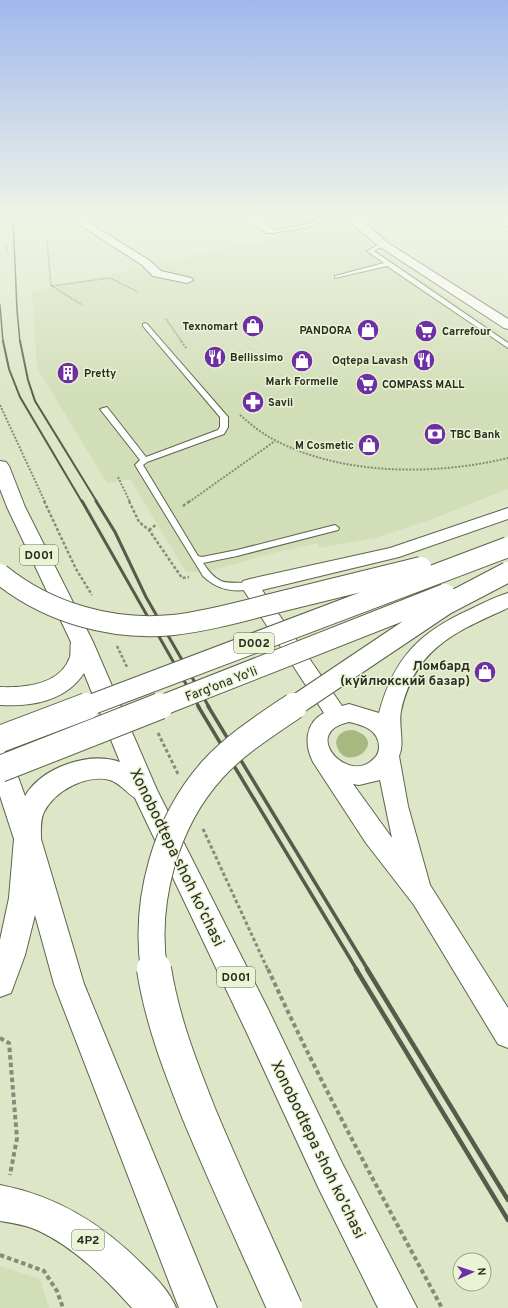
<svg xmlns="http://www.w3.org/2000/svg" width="508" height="1308" font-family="Overpass,sans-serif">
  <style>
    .built { fill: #d2deb8 }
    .green { fill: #a9b881 }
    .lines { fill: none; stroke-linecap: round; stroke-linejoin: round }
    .service-casing { stroke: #5d654a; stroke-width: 2 }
    .minor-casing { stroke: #5d654a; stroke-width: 2 }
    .trunk-casing { stroke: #5d654a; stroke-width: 2 }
    .path-far4 { stroke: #868c77; stroke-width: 1.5; stroke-dasharray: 1.5 1; stroke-linecap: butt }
    .path-far3 { stroke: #868c77; stroke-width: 2; stroke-dasharray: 2 1.5; stroke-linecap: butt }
    .path-far2 { stroke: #868c77; stroke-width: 2.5; stroke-dasharray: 3 2; stroke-linecap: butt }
    .path-far1 { stroke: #868c77; stroke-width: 3; stroke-dasharray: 3.5 2.5; stroke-linecap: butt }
    .path { stroke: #868c77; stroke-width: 4; stroke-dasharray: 4.5 3; stroke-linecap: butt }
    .service { fill: #fff; fill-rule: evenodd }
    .minor { fill: #fff; fill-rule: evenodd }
    .trunk { fill: #fff; fill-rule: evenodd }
    .rail-far4 { stroke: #565b4b; stroke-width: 1.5 }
    .rail-far3 { stroke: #565b4b; stroke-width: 2 }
    .rail-far2 { stroke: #565b4b; stroke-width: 3 }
    .rail-far1 { stroke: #565b4b; stroke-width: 3.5 }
    .rail { stroke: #565b4b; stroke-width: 4.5 }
    .trunk-bridge-far2-casing { stroke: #5d654a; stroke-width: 22; stroke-linecap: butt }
    .trunk-bridge-far1-casing { stroke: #5d654a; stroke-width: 28; stroke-linecap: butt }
    .trunk-bridge-casing { stroke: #5d654a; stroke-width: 36; stroke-linecap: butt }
    .trunk-bridge-far2 { stroke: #fff; stroke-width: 20 }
    .trunk-bridge-far1 { stroke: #fff; stroke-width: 26 }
    .trunk-bridge { stroke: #fff; stroke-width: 34 }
    .labels { text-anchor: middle; stroke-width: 3; stroke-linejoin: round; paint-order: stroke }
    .far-poi-label { font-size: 11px; font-weight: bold; fill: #2a2d22; stroke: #eaf4d4; text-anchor: start }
    .shield { fill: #eaf4d4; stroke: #646957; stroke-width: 1 }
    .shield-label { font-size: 12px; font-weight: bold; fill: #2a2d22 }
    .poi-label { font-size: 13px; font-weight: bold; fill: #2a2d22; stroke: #eaf4d4; text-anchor: end }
    .street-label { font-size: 13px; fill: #2a2d22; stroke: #eaf4d4 }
    .near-street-label { font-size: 16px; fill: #2a2d22; stroke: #eaf4d4 }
  </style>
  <rect width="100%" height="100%" fill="#dde6c7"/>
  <!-- built -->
  <path class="built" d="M342,217H346L359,224L374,249L508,337V489L427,521L378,537L320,548L318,543L269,554L210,571L186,572L130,479L107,483L37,368L32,292L279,237L322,226L319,222Z
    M0,1266L40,1279L49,1308H0Z"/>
  <!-- green -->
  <path class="green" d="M353,730C393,742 341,778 336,742C338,733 344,730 353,730Z"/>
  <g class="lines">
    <!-- service casing -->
    <g class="service-casing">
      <path id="service" d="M315,217H320V222L305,228L271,233L268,231L304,225L315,220Z
        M383,242L386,244L385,245L374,251L508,343V348L387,266L335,278V276L384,263L367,251Z
        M145,323L147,324L228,417V427L224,434L147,462L143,465L198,556L202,557L237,550L335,525L339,528L338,530L237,556L203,563C208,570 213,577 221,581C230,585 250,580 255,586L253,588C235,594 216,589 203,576L135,465L140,460L100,409L107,407L146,457L218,430L220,427V417L143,326V324Z"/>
    </g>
    <!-- minor casing -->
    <g class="minor-casing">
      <path id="minor" d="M68,217H80L150,261L161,271L191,278L193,280L187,283L153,276L142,265Z
        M243,217H255L276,231L275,233H267Z
        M343,217H356L358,219L385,217L384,219L365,223L388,243L508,319V329L504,328L380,247Z
        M488,217H502L508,219V226Z
        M508,508V519L399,557L262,590L342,706L349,704L379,713C394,657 420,632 471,609C483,603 495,597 508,593V608C455,632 415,648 401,711C398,725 405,744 399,756L408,806L430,885L508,1008V1048L498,1044L414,905L366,843L313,762C304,744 305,723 324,713L241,586L243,581L250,579L390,548ZM349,722C363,725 379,730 379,747C379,754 376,757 370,762C345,781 301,732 349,722ZM380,780L392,838L353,784L359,785Z"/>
    </g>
    <!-- trunk casing -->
    <g class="trunk-casing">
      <path id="trunk" d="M0,461L6,462L9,466L25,507L93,642L157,790L268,1009L342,1163L417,1308H378L318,1187L246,1031L135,798C127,793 121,784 110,780C87,774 55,790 44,812C40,820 41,830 41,839L84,984L217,1308H179L54,984L35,915L25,955L11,993L0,997V940L9,898L14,839L0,796V748L9,752L25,796C42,767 89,751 120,762L84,673C66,701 31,707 0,705V687C24,688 60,685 70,657C71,653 70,647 71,642L7,507L0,489Z
        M0,1185C58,1196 104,1225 145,1267C158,1280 169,1291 176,1308H132C105,1278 75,1248 39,1231C27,1225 13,1223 0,1221Z"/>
    </g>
    <!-- path-far4 -->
    <path class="path-far4" d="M47,241L51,286L110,278L138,292
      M6,245L7,252
      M52,286L82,305
      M166,319L182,342"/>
    <!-- path-far3 -->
    <path class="path-far3" d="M181,341L187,349
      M0,405L45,502
      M240,415C249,423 259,431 269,437C338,476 433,476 508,458
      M118,477L130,502
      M189,502L275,441"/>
    <!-- path-far2 -->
    <path class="path-far2" d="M44,501L76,569L92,595
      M129,501L139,522L149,530L182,578L189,577
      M183,506L190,501
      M149,530L157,524
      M117,646L127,667"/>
    <!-- path-far1 -->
    <path class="path-far1" d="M158,733L178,774
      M203,829L268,970"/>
    <!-- path -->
    <path class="path" d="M268,969C321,1085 382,1196 442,1308
      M0,1038L9,1043L17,1138L10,1175
      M0,1255L44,1271L57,1291L63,1308"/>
    <!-- service -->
    <use href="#service" class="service"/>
    <!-- minor -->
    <use href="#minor" class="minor"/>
    <!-- trunk -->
    <use href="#trunk" class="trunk"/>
    <!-- rail-far4 -->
    <path class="rail-far4" d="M13,217L17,310L20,342
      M0,305L3,342"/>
    <!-- rail-far3 -->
    <path class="rail-far3" d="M3,341L9,369L20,397L82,502
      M20,341L28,380L35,401L97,502"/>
    <!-- rail-far2 -->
    <path class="rail-far2" d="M82,501L199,707
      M96,501L115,532L146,597L209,707"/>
    <!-- rail-far1 -->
    <path class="rail-far1" d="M198,706L357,970
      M208,706L368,970"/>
    <!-- rail -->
    <path class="rail" d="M356,969L508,1220
      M367,969L508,1200"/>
    <!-- trunk-bridge-far2 casing -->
    <g class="trunk-bridge-far2-casing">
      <path id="trunk-bridge-far2" d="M0,574C48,613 112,631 173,625C210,621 246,610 283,601C329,590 375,578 421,567
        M85,707L508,547
        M158,707L445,594
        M293,707L445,605L508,572"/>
    </g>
    <!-- trunk-bridge-far1 casing -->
    <g class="trunk-bridge-far1-casing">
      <path id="trunk-bridge-far1" d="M0,739L87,706
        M0,769L160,706
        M154,970C144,901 165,822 213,769C236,744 266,725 294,706"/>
    </g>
    <!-- trunk-bridge casing -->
    <g class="trunk-bridge-casing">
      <path id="trunk-bridge" d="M154,969C162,1020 180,1066 199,1114C226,1179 256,1243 285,1308"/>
    </g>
    <!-- trunk-bridge-far2 -->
    <use href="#trunk-bridge-far2" class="trunk-bridge-far2"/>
    <!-- trunk-bridge-far1 -->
    <use href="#trunk-bridge-far1" class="trunk-bridge-far1"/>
    <!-- trunk-bridge -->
    <use href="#trunk-bridge" class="trunk-bridge"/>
  </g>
  <!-- sky -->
  <linearGradient id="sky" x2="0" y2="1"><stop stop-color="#a0b8ed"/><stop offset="0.54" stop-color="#f0f4e6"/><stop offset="1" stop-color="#f0f4e6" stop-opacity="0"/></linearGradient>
  <rect width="508" height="400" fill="url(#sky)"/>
  <!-- icons -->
  <defs>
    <g id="shop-disc" transform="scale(1.15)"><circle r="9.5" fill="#6f2fa4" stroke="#eaf4d4"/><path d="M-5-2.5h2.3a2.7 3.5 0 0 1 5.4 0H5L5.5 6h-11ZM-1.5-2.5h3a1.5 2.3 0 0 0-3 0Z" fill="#fff"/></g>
    <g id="supermarket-disc" transform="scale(1.15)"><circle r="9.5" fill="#6f2fa4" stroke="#eaf4d4"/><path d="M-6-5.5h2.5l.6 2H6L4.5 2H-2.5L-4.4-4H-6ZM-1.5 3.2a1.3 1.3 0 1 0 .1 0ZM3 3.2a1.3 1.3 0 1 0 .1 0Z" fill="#fff"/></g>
    <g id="restaurant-disc" transform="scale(1.15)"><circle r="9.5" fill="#6f2fa4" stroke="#eaf4d4"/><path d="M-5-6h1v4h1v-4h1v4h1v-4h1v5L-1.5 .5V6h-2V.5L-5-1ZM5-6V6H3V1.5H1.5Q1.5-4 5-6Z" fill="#fff"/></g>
    <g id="building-disc" transform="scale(1.15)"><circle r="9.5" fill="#6f2fa4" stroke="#eaf4d4"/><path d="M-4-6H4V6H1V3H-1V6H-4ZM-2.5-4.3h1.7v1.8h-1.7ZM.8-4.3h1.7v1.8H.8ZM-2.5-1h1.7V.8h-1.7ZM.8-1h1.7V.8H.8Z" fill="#fff"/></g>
    <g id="pharmacy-disc" transform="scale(1.15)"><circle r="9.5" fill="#6f2fa4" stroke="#eaf4d4"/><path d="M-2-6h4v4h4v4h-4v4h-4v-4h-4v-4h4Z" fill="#fff"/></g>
    <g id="bank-disc" transform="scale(1.15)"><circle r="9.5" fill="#6f2fa4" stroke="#eaf4d4"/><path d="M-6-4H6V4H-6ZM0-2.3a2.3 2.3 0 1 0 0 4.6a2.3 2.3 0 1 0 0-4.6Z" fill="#fff"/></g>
  </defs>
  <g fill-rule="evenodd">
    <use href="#shop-disc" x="253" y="326"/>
    <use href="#shop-disc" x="368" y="330"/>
    <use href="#supermarket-disc" x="426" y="331"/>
    <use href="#restaurant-disc" x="215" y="357"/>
    <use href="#restaurant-disc" x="424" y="360"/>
    <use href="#shop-disc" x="302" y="361"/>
    <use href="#building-disc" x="68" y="373"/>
    <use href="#supermarket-disc" x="367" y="384"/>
    <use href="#pharmacy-disc" x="253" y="402"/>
    <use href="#bank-disc" x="435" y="434"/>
    <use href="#shop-disc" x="369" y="445"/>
    <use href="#shop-disc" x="485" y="672"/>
  </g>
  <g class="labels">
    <!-- far-poi labels -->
    <g class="far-poi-label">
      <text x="238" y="330" text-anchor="end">Texnomart</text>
      <text x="352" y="334" text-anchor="end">PANDORA</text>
      <text x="442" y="335">Carrefour</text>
      <text x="230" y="361">Bellissimo</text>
      <text x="408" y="364" text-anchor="end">Oqtepa Lavash</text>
      <text x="84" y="377">Pretty</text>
      <text x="302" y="385" text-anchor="middle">Mark Formelle</text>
      <text x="382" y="388">COMPASS MALL</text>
      <text x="268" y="406">Savii</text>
      <text x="450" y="438">TBC Bank</text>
      <text x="354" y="449" text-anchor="end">M Cosmetic</text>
    </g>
    <!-- shield labels -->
    <g class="shield">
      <rect x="20" y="545" width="38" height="20" rx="3"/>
      <rect x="234" y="633" width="40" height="20" rx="3"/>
      <rect x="217" y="967" width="38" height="20" rx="3"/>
      <rect x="72" y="1230" width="32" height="20" rx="3"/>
    </g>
    <g class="shield-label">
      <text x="39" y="559">D001</text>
      <text x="254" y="647">D002</text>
      <text x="236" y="981">D001</text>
      <text x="88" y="1244">4P2</text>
    </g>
    <!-- poi labels -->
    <g class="poi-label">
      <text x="470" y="670">Ломбард<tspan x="470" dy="15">(куйлюкский базар)</tspan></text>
    </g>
    <!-- street labels -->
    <g class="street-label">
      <text transform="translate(221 683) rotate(-21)" y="5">Farg'ona Yo'li</text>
    </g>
    <!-- near-street labels -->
    <g class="near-street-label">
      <text transform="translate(178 857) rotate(64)" y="6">Xonobodtepa shoh ko'chasi</text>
      <text transform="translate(319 1149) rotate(64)" y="6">Xonobodtepa shoh ko'chasi</text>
    </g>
  </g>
  <!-- north arrow -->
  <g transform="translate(472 1272) rotate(87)"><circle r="19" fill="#eaf4d4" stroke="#9da48d"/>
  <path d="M0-3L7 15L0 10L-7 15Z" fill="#6f2fa4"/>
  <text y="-6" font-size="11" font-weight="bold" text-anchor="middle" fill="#2a2d22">N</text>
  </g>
</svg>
